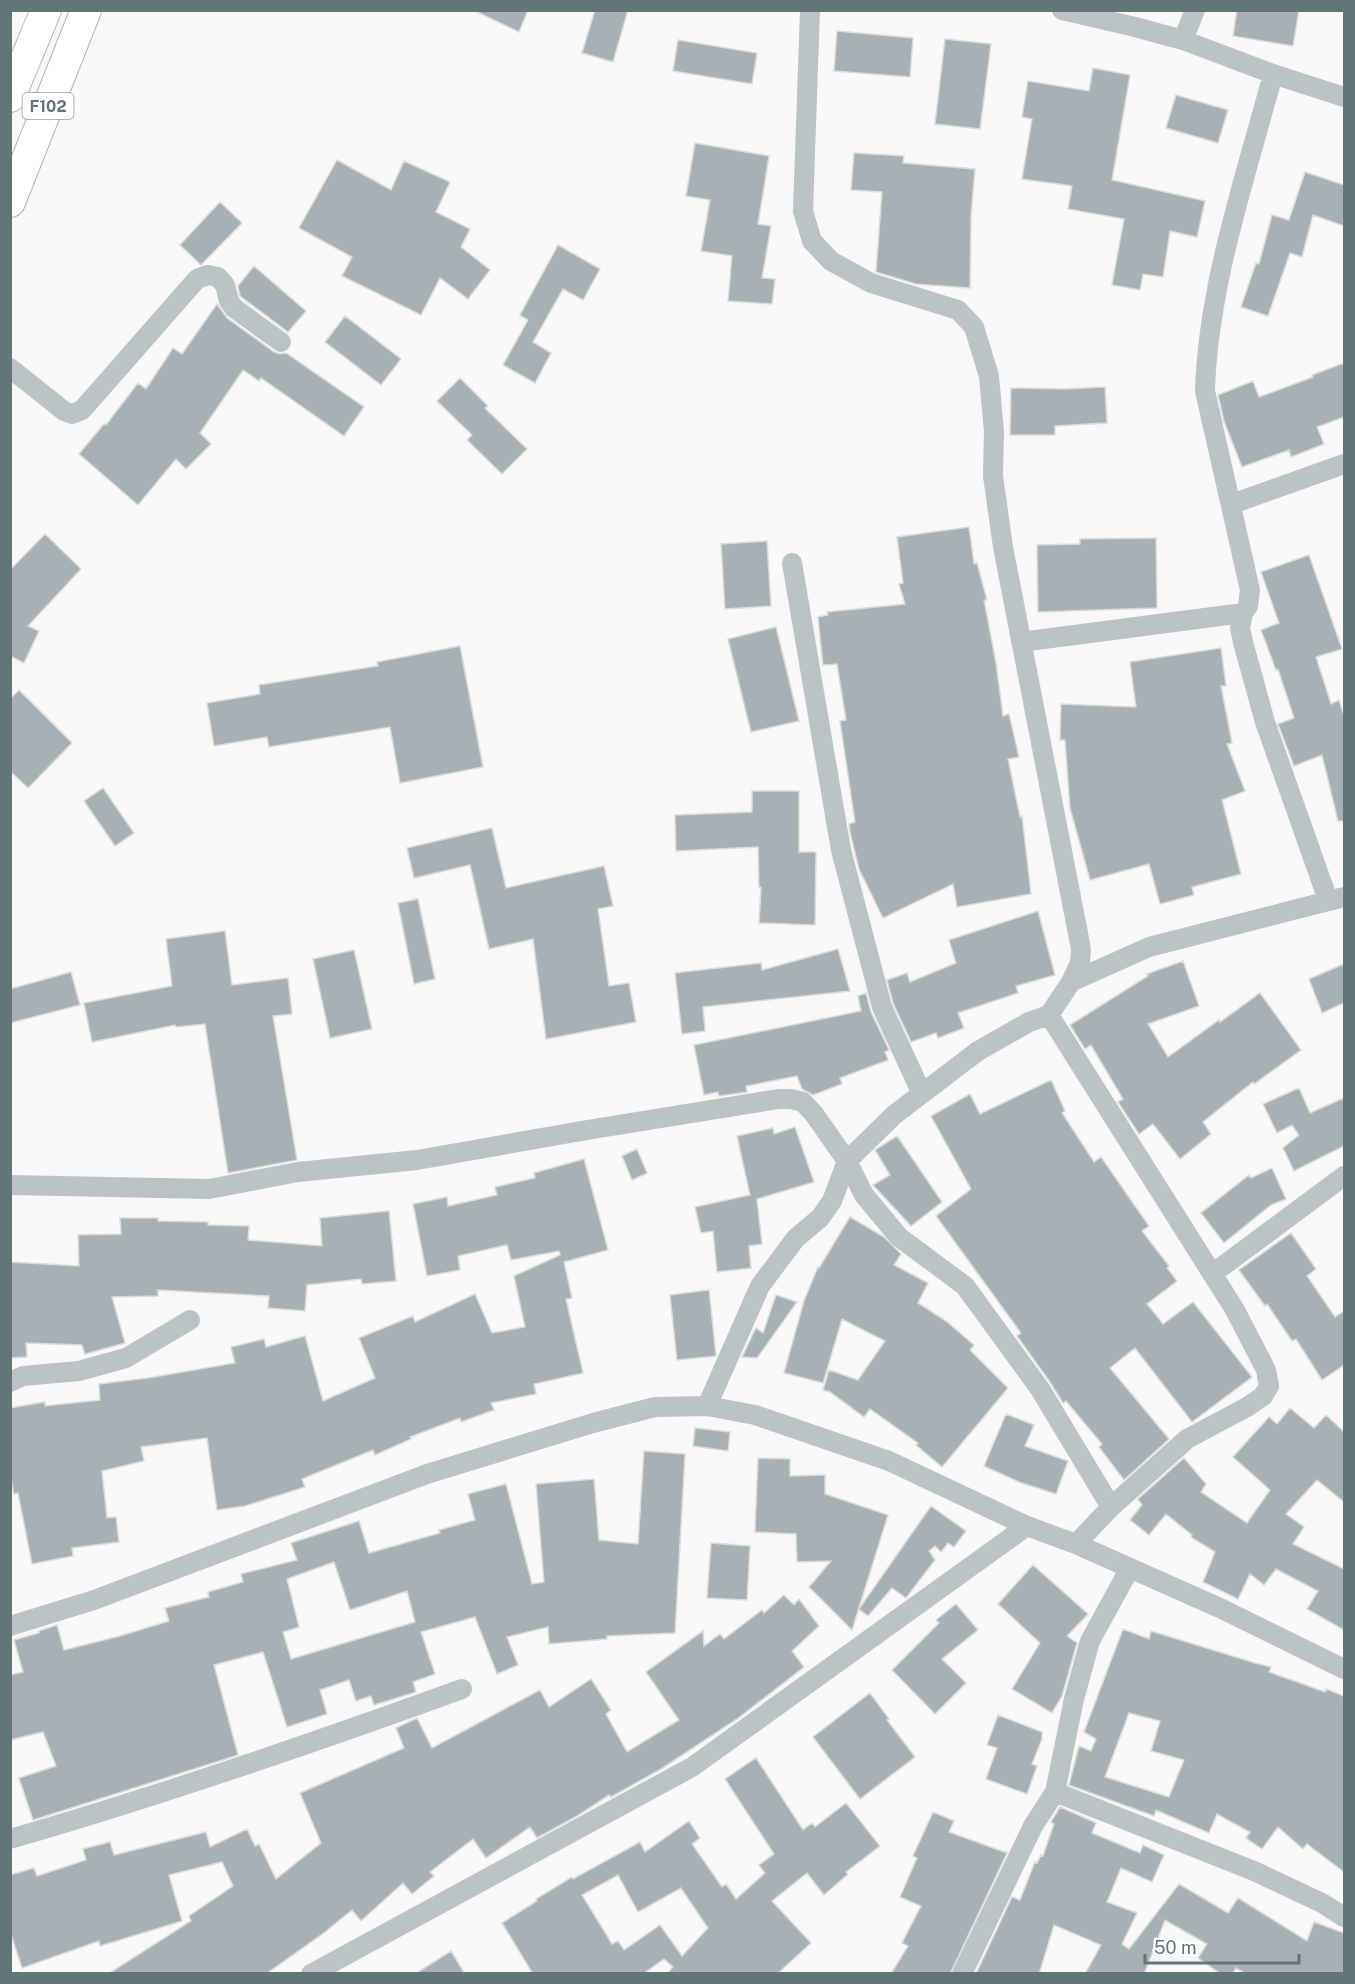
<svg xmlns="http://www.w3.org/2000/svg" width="1355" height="1984" font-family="'Public Sans',sans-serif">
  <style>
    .building { fill: #a5b1b4; stroke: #dbdad9; stroke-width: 1.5; fill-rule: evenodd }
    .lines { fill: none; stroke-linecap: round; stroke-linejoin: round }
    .primary-casing { stroke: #b0b8b9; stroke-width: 32 }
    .minor { stroke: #bcc3c5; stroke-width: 20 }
    .primary { stroke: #fff; stroke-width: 30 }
    .labels { text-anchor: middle; stroke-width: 6; stroke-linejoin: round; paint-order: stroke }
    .shield { fill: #fff; stroke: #909fa2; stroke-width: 1.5 }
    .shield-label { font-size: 16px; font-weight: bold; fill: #61767a }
  </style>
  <rect width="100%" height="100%" fill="#f9f8f7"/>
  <!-- building -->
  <path class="building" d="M473,10H528L519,32Z
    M595,10H628L613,62L582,53Z
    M1237,10H1299L1293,46L1233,36Z
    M837,31L913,38L910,77L834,71Z
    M945,39L991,44L980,129L935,124Z
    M678,40L757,53L752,84L673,71Z
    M1093,68L1130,75L1112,180L1205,201L1197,237L1170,231L1163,277L1143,274L1140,290L1112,285L1124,219L1068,209L1072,186L1022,179L1032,119L1022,117L1028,81L1089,91Z
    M1176,95L1228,110L1218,143L1166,128Z
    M695,143L769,156L758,224L771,226L762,278L775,279L772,304L728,301L732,256L701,251L710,200L686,196Z
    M854,153L904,156L903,163L975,169L971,215L970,288L916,284L876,272L882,192L851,190Z
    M337,160L391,190L404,161L450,182L436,212L470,229L461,247L490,270L468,299L440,278L421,315L342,276L352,257L299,228Z
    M1305,172L1344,185V226L1313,215L1302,257L1290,253L1268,316L1241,307L1256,263L1259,264L1272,215L1289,220Z
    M220,202L242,223L201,265L180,245Z
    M558,245L600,269L583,300L563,289L533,342L551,353L535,383L503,365L528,320L520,315Z
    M254,266L306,311L288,332L240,296L238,286Z
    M217,304L227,318L274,352L280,354L286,353L364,407L344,436L261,378L259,381L243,370L200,433L211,444L186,469L176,459L138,505L79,454L104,424L106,425L138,383L146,389L173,348L182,354Z
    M345,316L401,359L381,385L325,342Z
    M1344,363V417L1317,427L1324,444L1291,457L1289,450L1242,467L1224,421L1218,395L1253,381L1259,397L1313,377L1312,375Z
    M460,378L488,406L485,408L527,449L502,474L467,440L472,435L437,401Z
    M1105,387L1107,423L1055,426V435H1010L1011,388L1065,389Z
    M969,527L974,564L977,563L987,600H984L996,663L1003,716L1009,714L1019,757L1008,759L1020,817L1022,816L1031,894L957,907L953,884L883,918L859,869L850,832L849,824L855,822L840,721L846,720L837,664L823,665L818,617L828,615L827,612L905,604L899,584L903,583L897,537Z
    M45,534L81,569L28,626L39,631L24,663L10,656V570Z
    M1156,538L1157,608L1038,612L1037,545L1080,544V539Z
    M767,541L771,606L725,609L721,544Z
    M1309,555L1342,649L1316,657L1331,704L1339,700L1344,716V821H1338L1322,755L1294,766L1278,724L1294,718L1278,669L1276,670L1261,630L1279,623L1261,572Z
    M776,627L799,721L751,732L728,639Z
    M460,646L483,767L400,783L390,727L269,747L267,737L214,746L207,703L260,694L259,685L378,666L377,662Z
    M1221,648L1226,686H1221L1232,743L1227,744L1245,791L1222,800L1241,874L1192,887L1194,895L1160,904L1149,864L1090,880L1070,808L1065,740H1060L1061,704L1136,707L1130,662Z
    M19,690L72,743L28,788L10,771V699Z
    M103,788L134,833L115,846L84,801Z
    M752,791H799V852H816L815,925L759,923L761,887H759L758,847L676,851L675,815L752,812Z
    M492,828L506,888L604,866L613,906L598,909L609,986L629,983L636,1022L546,1039L533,939L489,949L470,865L414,878L407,848Z
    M418,899L435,979L414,984L398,903Z
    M1038,911L1055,975L1016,986L1018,993L958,1013L964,1028L938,1038L936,1033L911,1042L893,1003L887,980L907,973L910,982L956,963L949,940Z
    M225,931L232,985L288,978L292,1014L273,1016L297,1160L228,1173L205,1024L176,1027L175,1025L92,1042L84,1003L172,986L166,939Z
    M838,949L850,991L703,1007L705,1031L682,1034L675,973L761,963L762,970Z
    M354,950L372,1029L330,1038L313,959Z
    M1183,961L1199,1006L1148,1024L1168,1057L1219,1020L1220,1022L1260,993L1301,1050L1254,1084L1253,1082L1203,1122L1211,1134L1180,1159L1153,1124L1139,1134L1118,1102L1123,1099L1091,1045L1085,1049L1070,1025L1148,976L1147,974Z
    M1344,964V1003L1322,1013L1309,979Z
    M71,972L80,1005L10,1023V989Z
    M866,993L871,1012L889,1050L885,1052L888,1060L840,1078L842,1084L813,1095L802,1089L797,1076L746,1086L747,1092L719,1096L718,1092L704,1095L694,1045L861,1011L858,996Z
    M1051,1080L1065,1111L1062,1113L1094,1162L1101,1157L1149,1226L1142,1231L1169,1266L1167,1268L1177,1281L1147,1304L1163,1324L1193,1302L1252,1377L1192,1422L1135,1348L1110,1368L1169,1439L1124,1480L1099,1447L1102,1444L1066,1401L1063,1403L1050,1382L1017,1336L1021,1333L936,1216L971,1189L931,1116L970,1094L980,1114Z
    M1299,1088L1310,1113L1344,1098V1146L1294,1171L1283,1148L1299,1135L1292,1125L1277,1133L1263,1104Z
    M795,1127L814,1182L757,1199L762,1244L749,1246L751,1268L717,1272L713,1231L701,1233L695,1207L750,1195L737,1136L773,1128L774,1134Z
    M897,1136L942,1202L911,1226L873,1185L890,1175L875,1150Z
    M637,1149L647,1173L632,1180L622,1156Z
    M584,1159L608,1250L564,1262L572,1298L566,1299L583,1373L534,1384L536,1394L491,1403L494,1410L461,1422L460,1418L410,1437L411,1439L375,1455L373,1450L302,1479L305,1487L245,1506L217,1510L207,1438L141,1447L144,1461L102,1471L107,1518L116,1517L119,1542L72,1548L73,1556L32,1564L18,1493L14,1494L10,1474V1408L45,1402V1406L100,1400L99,1384L148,1378L235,1363L231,1347L264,1339L266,1347L305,1336L323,1401L375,1378L359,1338L413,1316L415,1322L475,1294L492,1333L525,1327L514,1276L560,1255L559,1251L511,1260L507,1245L458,1256L460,1270L427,1276L413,1204L447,1197L448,1206L497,1195L495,1187L535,1178L534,1173Z
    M1272,1168L1286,1199L1271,1205L1224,1243L1201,1213L1249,1175L1251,1178Z
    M389,1211L396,1281L362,1284L361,1279L307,1285L305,1311L268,1308L269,1296L158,1290V1296L112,1297L125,1343L85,1354L82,1345L26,1343L27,1357L10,1358V1262L79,1266L78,1235L121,1234L120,1218H158V1221L208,1222V1225L249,1226L248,1240L322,1246L320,1218Z
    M850,1217L884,1237L901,1254L894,1265L928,1283L918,1303L946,1321L974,1345L970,1350L1008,1388L942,1467L916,1445L918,1443L870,1409L864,1417L830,1392L823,1390L829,1370L858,1380L885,1341L842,1319L823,1383L784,1373L804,1301L818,1267L819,1268Z
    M1291,1233L1316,1269L1307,1276L1335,1317L1344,1311V1365L1322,1380L1296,1339L1292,1341L1267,1304L1265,1306L1239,1270Z
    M709,1290L716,1356L677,1360L670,1295Z
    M776,1295L797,1302L757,1358L742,1357L756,1328L763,1333Z
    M1290,1408L1314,1428L1326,1415L1344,1432V1502L1317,1480L1286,1514L1304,1527L1293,1544L1344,1569V1630L1307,1609L1318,1591L1276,1569L1264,1585L1250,1574L1238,1599L1203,1582L1215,1552L1191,1537L1192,1535L1166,1514L1149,1535L1130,1520L1142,1505L1138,1499L1184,1458L1206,1484L1201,1492L1247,1523L1270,1490L1233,1457L1269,1417L1277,1424Z
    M1006,1414L1034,1425L1025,1446L1068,1461L1056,1494L1019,1482L984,1466Z
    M695,1428L730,1432L728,1451L693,1446Z
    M644,1451L685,1454L675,1633L607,1636V1639L549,1644L548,1627L507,1637L518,1665L497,1674L475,1617L421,1632L435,1674L413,1682L416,1692L374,1705L371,1696L356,1701L349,1680L320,1690L327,1714L287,1727L263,1652L214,1665L238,1755L33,1820L19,1778L56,1766L43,1732L10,1740V1675L23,1672L14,1640L39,1633V1631L57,1625L64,1650L120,1636L169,1621L165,1608L209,1597L208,1592L243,1582L241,1574L297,1560L291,1543L359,1521L369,1553L440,1533L439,1530L475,1520L468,1494L506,1484L532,1584L544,1582L536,1484L594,1479L599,1540L638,1544ZM334,1562L350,1610L407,1591L415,1622L291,1659L283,1632L299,1627L287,1579Z
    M758,1458L790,1459V1476L825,1475V1494L888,1515L852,1630L809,1587L831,1561L797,1562L796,1534L755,1532Z
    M931,1506L966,1531L954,1547L948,1543L941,1552L935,1546L929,1551L935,1560L906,1598L892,1588L868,1616L859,1609Z
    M711,1543L750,1546L747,1600L707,1598Z
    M1033,1565L1088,1614L1067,1636L1077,1643L1062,1696L1052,1713L1012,1689L1040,1643L998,1604Z
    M784,1595L794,1605L799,1599L819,1626L792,1651L804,1667L737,1719L661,1769L611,1797L609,1795L577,1816L537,1838L530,1827L486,1858L473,1839L430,1872L434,1876L412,1894L403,1883L361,1921L352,1910L325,1932L266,1974H108L191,1921L189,1916L233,1886L222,1862L169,1875L182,1921L100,1946L99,1941L22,1968L10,1931V1875L34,1868L37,1876L86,1860L83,1849L110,1842L114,1855L206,1832L210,1847L247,1829L255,1846L259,1844L276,1879L321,1843L300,1793L404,1748L396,1728L417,1718L432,1748L540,1690L549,1707L591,1679L611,1710L606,1714L627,1752L679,1720L646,1672L703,1631L704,1646L720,1634L724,1639L762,1610L764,1613Z
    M956,1604L978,1630L942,1659L966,1683L935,1714L892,1670L939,1623L936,1620Z
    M1123,1629L1149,1639L1151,1631L1255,1663L1271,1667L1269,1672L1325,1692L1326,1689L1344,1696V1872L1307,1844L1303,1849L1278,1827L1262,1849L1246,1838L1250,1832L1217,1814L1209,1833L1156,1810L1154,1816L1069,1785L1079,1746L1091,1751L1096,1739L1084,1732ZM1129,1713L1160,1721L1151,1751L1184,1760L1169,1797L1105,1777Z
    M870,1693L889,1719L887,1720L915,1757L860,1799L813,1737Z
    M998,1715L1042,1732V1739L1032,1764L1037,1766L1027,1794L986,1779L997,1748L987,1745Z
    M756,1758L803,1830L812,1823L815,1827L846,1803L880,1846L846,1872L848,1874L824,1895L807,1873L772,1901L811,1943L777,1974H667L673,1967L664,1959L643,1974H533L502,1923L537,1901L536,1899L572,1877L573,1879L640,1842L645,1852L689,1821L700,1838L692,1844L722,1887L726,1884L736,1899L765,1873L759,1865L774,1854L725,1779ZM618,1875L638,1912L681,1888L708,1928L682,1956L660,1925L624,1950L618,1941L612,1944L582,1895Z
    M1060,1807L1096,1823L1092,1833L1140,1853L1143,1845L1164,1855L1152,1882L1121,1868L1107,1902L1137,1913L1122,1944L1129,1949L1179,1884L1228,1913L1238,1898L1307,1941L1314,1922L1344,1933V1974H1246L1236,1968L1232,1974H1221L1198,1958L1207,1944L1165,1920L1144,1974H1085L1101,1945L1054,1925L1039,1974H976L1012,1897L1020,1900L1035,1862L1037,1863L1041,1855L1043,1856L1054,1824L1051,1822Z
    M933,1812L954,1821L949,1832L1007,1853L950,1974H891L908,1946L902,1943L921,1906L900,1897L917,1858L913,1856Z
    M451,1951L465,1974H415Z"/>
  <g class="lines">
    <!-- primary casing -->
    <g class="primary-casing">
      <path id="primary" d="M10,97L46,10
        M10,202L86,10"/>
    </g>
    <!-- minor -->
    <path class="minor" d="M1062,10L1135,27L1183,40L1273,74L1344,97
      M1183,40L1195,10
      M1273,74C1246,176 1208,285 1205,391L1250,590L1248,606L1243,613L1240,628L1244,646L1265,722L1328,900
      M10,368L64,411L72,414L82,410L197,279L208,275L218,277L225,285L229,301L234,308L281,342
      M1232,504L1344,464
      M792,563L841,850L882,1007L922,1094
      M1021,642L1243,613
      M1071,982L1149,947L1344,897
      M1049,1015L1235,1310L1266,1370L1269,1386L1263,1396L1247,1407L1187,1439L1111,1507L1076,1544
      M10,1185L209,1189L298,1172L417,1160L587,1130L779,1099H791L803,1102L814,1114L847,1161L864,1195L899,1237L965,1286L1040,1389L1111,1507
      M1212,1274L1344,1176
      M10,1382L23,1376L79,1371L126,1358L190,1320
      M707,1406L760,1286L796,1238L820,1218L832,1201L847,1161L894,1115L978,1051L1029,1022L1049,1015L1071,982L1080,963L1081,949L1003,547L993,476L994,432L989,376L974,327L958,310L871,283L831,261L812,241L803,211L810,10
      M10,1626L94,1600L427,1474L593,1423L655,1407L707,1406L755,1415L889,1461L1027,1526L1076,1544L1222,1609L1344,1669
      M1055,1792L1254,1871L1322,1903L1344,1917
      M10,1839C163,1795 313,1743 462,1689
      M311,1974L692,1767L1027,1526
      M962,1974L1033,1826L1055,1792L1074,1699L1090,1641L1130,1568"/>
    <!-- primary -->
    <use href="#primary" class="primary"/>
  </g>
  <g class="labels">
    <!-- shield labels -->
    <rect class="shield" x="22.5" y="93" width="51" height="26" rx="4.5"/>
    <g class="shield-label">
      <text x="48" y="112">F102</text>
    </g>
  </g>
  <!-- border -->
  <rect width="1355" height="1984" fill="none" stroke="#61767a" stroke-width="24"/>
  <!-- scale -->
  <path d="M1145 1954v9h154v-9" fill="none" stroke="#61767a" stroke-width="3"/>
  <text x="1154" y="1954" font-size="18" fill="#61767a" stroke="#ffffff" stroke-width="4.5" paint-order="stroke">50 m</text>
</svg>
